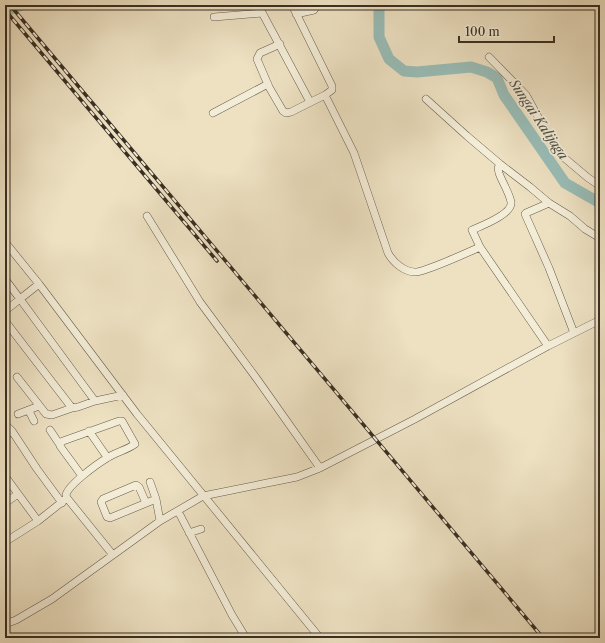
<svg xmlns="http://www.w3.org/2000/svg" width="605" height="643" font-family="'Libre Caslon Text',serif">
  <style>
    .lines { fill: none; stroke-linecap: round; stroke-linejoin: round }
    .river { stroke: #99bdb7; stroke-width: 11 }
    .street-casing { stroke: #665c4a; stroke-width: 8 }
    .street { stroke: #f3ecd7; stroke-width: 7 }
    .rail-casing { stroke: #392f22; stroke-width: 3.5 }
    .rail { stroke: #f3ecd7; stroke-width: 2; stroke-dasharray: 6; stroke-linecap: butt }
    .labels { text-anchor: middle; stroke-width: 3.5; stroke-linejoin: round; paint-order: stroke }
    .water-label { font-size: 13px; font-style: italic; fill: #515247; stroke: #f3ecd7 }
  </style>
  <rect width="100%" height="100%" fill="#ede1c2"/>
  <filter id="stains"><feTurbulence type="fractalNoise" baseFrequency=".005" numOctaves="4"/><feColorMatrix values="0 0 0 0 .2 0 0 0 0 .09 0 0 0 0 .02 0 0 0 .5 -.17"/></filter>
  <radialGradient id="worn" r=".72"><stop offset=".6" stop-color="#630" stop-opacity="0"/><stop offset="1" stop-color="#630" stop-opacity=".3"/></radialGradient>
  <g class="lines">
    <!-- river -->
    <path class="river" d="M379,5V37L389,59L404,71L417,72L471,67L487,72L497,78L504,95L565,183L600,203
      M5,11L21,5"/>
    <!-- street casing -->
    <g class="street-casing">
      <path id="street" d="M258,5L310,102
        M296,14L314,10L317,5
        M214,17L262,13
        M280,44L260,53L257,59L269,87L283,111L286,113L291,112L325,95L332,90V86L292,5
        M489,57L526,95L554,146L561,155L587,177L600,186
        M325,95L354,153L388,253C393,262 404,272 415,272C424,272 469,252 480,247
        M426,99L467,136L500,164
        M213,113L268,84
        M549,203L526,213L525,214L549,268L574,333
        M147,216L200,302L257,379L320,468
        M5,242L39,284L137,414L320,638
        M599,271L600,272
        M5,279L20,299L39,284
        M5,311L20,299L95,401L78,407L72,408L5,321
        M548,346L480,247L472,230C481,226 513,214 511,202C509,192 502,182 499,173L498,168L500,164L530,187L549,203L570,216L585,229L600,238
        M17,377L46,414L52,415L72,408
        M95,401L123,395
        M29,411L34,421
        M18,414L39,406
        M5,424L12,431L37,469L62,503
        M50,430L60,445
        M89,431L107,457
        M5,436L12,431
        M5,476L38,521L67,498L66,495C68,485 97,464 107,458C116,452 127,450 135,444L122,421H119L63,441L60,443V446L82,476
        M150,482L156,499L160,521
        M67,498L113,555
        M5,503L18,494
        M146,503L139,487L136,485L103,499L101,502L107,517L110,518L156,499
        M178,511L232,615L246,638
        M189,533L201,529
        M5,542L38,521
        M5,624L16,620L52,599L160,521L203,496L297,477L320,468L415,419L548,346L600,320"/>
    </g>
    <!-- street -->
    <use href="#street" class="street"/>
    <!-- rail casing -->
    <g class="rail-casing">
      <path id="rail" d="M10,5L543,638
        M5,10L217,261"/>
    </g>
    <!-- rail -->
    <use href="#rail" class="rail"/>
  </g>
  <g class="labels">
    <!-- water labels -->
    <g class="water-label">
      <text transform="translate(539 119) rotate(56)" y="5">Sungai Kalijaga</text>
    </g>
  </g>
  <!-- margin -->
  <rect width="605" height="643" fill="none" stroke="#ede1c2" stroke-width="20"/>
  <rect x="6" y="6" width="593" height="631" fill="none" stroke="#392f22" stroke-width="2"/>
  <rect x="10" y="10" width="585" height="623" fill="none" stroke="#392f22"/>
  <!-- scale -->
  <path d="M459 36v6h95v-6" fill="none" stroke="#392f22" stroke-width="2"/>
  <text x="465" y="36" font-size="12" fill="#392f22" stroke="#f3ecd7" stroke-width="3" paint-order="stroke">100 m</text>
  <rect width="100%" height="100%" filter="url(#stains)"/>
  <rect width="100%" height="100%" fill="url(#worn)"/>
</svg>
